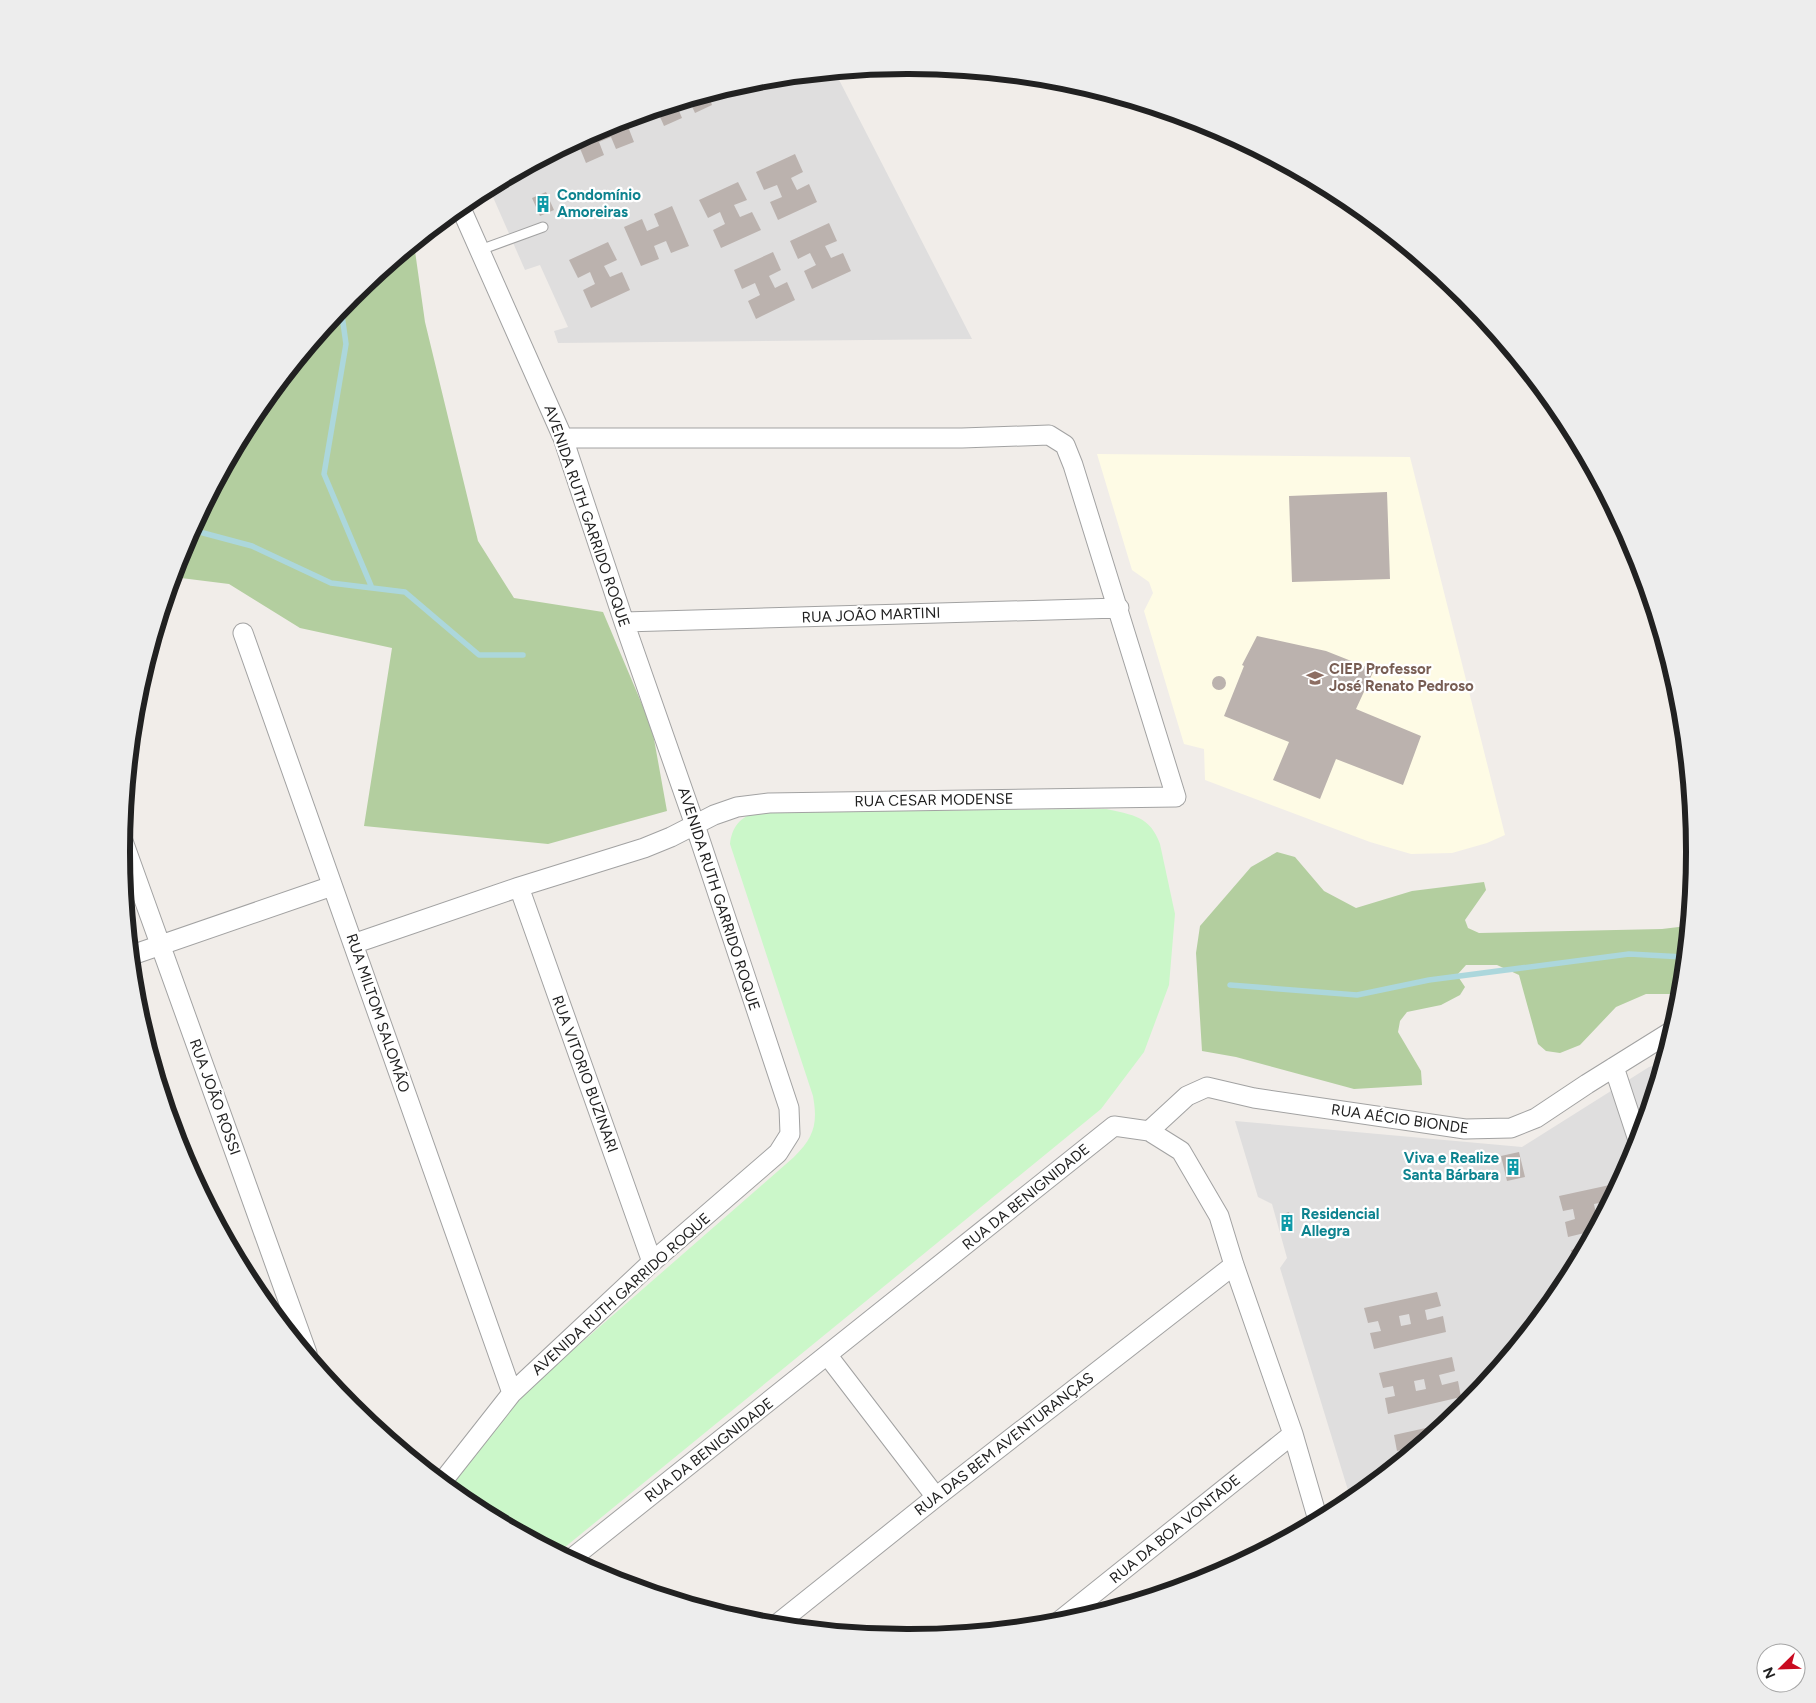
<svg xmlns="http://www.w3.org/2000/svg" width="1816" height="1703" font-family="Figtree,sans-serif">
  <style>
    .residential { fill: #dfdede }
    .education { fill: #fefbe5 }
    .forest { fill: #b3ce9f }
    .park { fill: #cbf7c9 }
    .lines { fill: none; stroke-linecap: round; stroke-linejoin: round }
    .stream { stroke: #acd7dc; stroke-width: 5.5 }
    .building { fill: #bbb2ae; fill-rule: evenodd }
    .lane-casing { stroke: #a2a2a2; stroke-width: 11 }
    .street-casing { stroke: #a2a2a2; stroke-width: 21 }
    .lane { stroke: #fff; stroke-width: 9 }
    .street { stroke: #fff; stroke-width: 19 }
    .labels { text-anchor: middle; stroke-width: 4.5; stroke-linejoin: round; paint-order: stroke }
    .culture-label { font-size: 15px; font-weight: bold; fill: #0d838f; stroke: #fff; text-anchor: start }
    .street-label { font-size: 15px; fill: #212121; stroke: #fff }
    .education-label { font-size: 15px; font-weight: bold; fill: #785e54; stroke: #fff; text-anchor: start }
    .rim { fill: none; stroke: #212121; stroke-width: 6 }
  </style>
  <rect width="100%" height="100%" fill="#f1ede9"/>
  <!-- residential -->
  <path class="residential" d="M835,72L972,339L558,343L554,331L568,327L540,265L525,270L489,188L607,125L755,80Z
    M1661,1064L1635,1153L1562,1289L1464,1408L1351,1500L1280,1268L1287,1258L1272,1204L1258,1197L1235,1121L1522,1147L1649,1067Z"/>
  <!-- education -->
  <path class="education" d="M1097,454L1410,457L1505,835L1487,843L1452,853L1411,854L1370,842L1205,780L1204,749L1184,744L1144,611L1153,593L1149,582L1132,570Z"/>
  <!-- forest -->
  <path class="forest" d="M414,244L425,322L478,541L514,598L603,612L652,728L667,811L548,844L364,826L392,648L300,628L229,584L173,577L181,550L254,414L352,295Z
    M1277,852L1295,857L1324,891L1356,908L1412,891L1484,882L1486,890L1465,920L1468,928L1479,933L1662,929L1687,926L1680,994H1646L1616,1007L1580,1045L1560,1053L1546,1051L1538,1044L1519,975L1497,965H1466L1457,975L1465,987L1460,995L1441,1005L1407,1012L1400,1021L1398,1032L1421,1071L1422,1085L1354,1089L1236,1057L1202,1051L1196,953L1200,926L1251,867Z"/>
  <!-- park -->
  <path class="park" d="M1106,809C1133,815 1150,816 1160,844L1175,914L1169,985L1144,1052L1101,1109L559,1552L471,1505L447,1486L525,1392L794,1157C814,1137 818,1124 813,1096L730,844C732,827 740,817 757,812Z"/>
  <g class="lines">
    <!-- stream -->
    <path class="stream" d="M341,308L346,344L324,474L372,588
      M192,530L252,546L331,583L405,592L479,655H523
      M1230,985L1357,995L1429,980L1629,954L1684,957"/>
  </g>
  <!-- building -->
  <path class="building" d="M750,82L751,84L733,92L731,87Z
    M708,94L712,105L695,113L689,100Z
    M681,102L677,106L682,118L664,126L657,110Z
    M625,119L634,142L616,149L611,137L599,142L604,155L586,163L577,141L607,125Z
    M795,154L803,172L791,178L797,190L809,184L817,202L778,220L770,202L782,197L777,185L764,190L756,172Z
    M738,182L747,200L734,205L740,217L752,212L761,230L721,248L713,230L725,224L720,212L708,218L699,200Z
    M546,192L554,210L540,216L532,198Z
    M672,206L689,246L671,253L666,241L654,246L659,259L641,266L624,227L642,219L647,231L659,226L654,214Z
    M829,223L837,241L825,246L831,258L843,253L851,271L812,289L804,271L816,265L810,253L798,259L790,241Z
    M608,242L617,260L604,266L610,277L622,272L630,290L591,308L583,290L595,284L590,272L578,278L569,260Z
    M773,252L781,270L769,276L775,288L787,282L795,300L756,319L748,301L760,295L755,283L742,289L734,270Z
    M1387,492L1390,579L1292,582L1289,496Z
    M1257,636L1326,651L1374,670L1356,709L1421,736L1403,785L1336,759L1320,799L1273,780L1289,742L1224,716L1244,666L1242,665Z
    M1212 683a7 7 0 1 1 14 0a7 7 0 1 1-14 0Z
    M1519,1152L1525,1177L1507,1181L1501,1156Z
    M1619,1183L1609,1201L1594,1204L1596,1214L1602,1213L1593,1231L1568,1237L1565,1222L1575,1219L1573,1209L1563,1211L1559,1196Z
    M1289,1212L1294,1230L1284,1233L1280,1215Z
    M1584,1247L1579,1256L1575,1265L1571,1250Z
    M1437,1292L1441,1306L1425,1310L1427,1320L1443,1316L1446,1332L1374,1349L1370,1333L1381,1331L1378,1321L1368,1323L1364,1308ZM1409,1314L1411,1324L1401,1326L1399,1316Z
    M1452,1357L1455,1371L1439,1375L1442,1385L1458,1381L1461,1397L1388,1414L1385,1398L1395,1396L1393,1386L1383,1388L1379,1373ZM1424,1379L1426,1389L1416,1391L1414,1381Z
    M1444,1424L1409,1453L1408,1448L1397,1451L1394,1435Z"/>
  <g class="lines">
    <!-- lane casing -->
    <g class="lane-casing">
      <path id="lane" d="M480,250L543,227"/>
    </g>
    <!-- street casing -->
    <g class="street-casing">
      <path id="street" d="M624,622L1119,608
        M243,633L512,1393
        M123,841L307,1353
        M519,887L652,1262
        M353,944L519,887L644,848L671,837L714,815L737,807L769,803L1176,797L1073,465L1065,445L1049,435L962,438H563
        M132,955L332,886
        M1614,1067L1638,1140
        M1149,1131L1187,1096L1207,1087L1254,1098L1465,1129L1511,1128L1536,1118L1587,1084L1672,1031
        M828,1356L936,1497
        M442,1482L512,1393L652,1262L778,1153L790,1134L789,1108L695,825L624,622L563,438L460,206
        M571,1559L1114,1126L1149,1131L1181,1151L1219,1216L1234,1265L1293,1434L1318,1520
        M1057,1623L1293,1434
        M776,1625L936,1497L1234,1265"/>
    </g>
    <!-- lane -->
    <use href="#lane" class="lane"/>
    <!-- street -->
    <use href="#street" class="street"/>
  </g>
  <!-- icons -->
  <defs>
    <g id="building-bare" transform="scale(1.35)"><path d="M-4-6H4V6H1V3H-1V6H-4ZM-2.5-4.3h1.7v1.8h-1.7ZM.8-4.3h1.7v1.8H.8ZM-2.5-1h1.7V.8h-1.7ZM.8-1h1.7V.8H.8Z" fill="#0f9aa8" stroke="#fff" stroke-width="2.5" paint-order="stroke"/></g>
    <g id="school-bare" transform="scale(1.35)"><path d="M0-5L7-2L0 1L-7-2ZM-4 1L0 2.5L4 1V4Q0 6-4 4Z" fill="#8d6e63" stroke="#fff" stroke-width="2.5" paint-order="stroke"/></g>
  </defs>
  <g fill-rule="evenodd">
    <use href="#building-bare" x="543" y="204"/>
    <use href="#school-bare" x="1315" y="678"/>
    <use href="#building-bare" x="1513" y="1167"/>
    <use href="#building-bare" x="1287" y="1223"/>
  </g>
  <g class="labels">
    <!-- culture labels -->
    <g class="culture-label">
      <text x="557" y="200">Condomínio<tspan x="557" dy="17">Amoreiras</tspan></text>
      <text x="1499" y="1163" text-anchor="end">Viva e Realize<tspan x="1499" dy="17">Santa Bárbara</tspan></text>
      <text x="1301" y="1219">Residencial<tspan x="1301" dy="17">Allegra</tspan></text>
    </g>
    <!-- street labels -->
    <g class="street-label">
      <text transform="translate(587 516) rotate(71)" y="5">AVENIDA RUTH GARRIDO ROQUE</text>
      <text transform="translate(871 615) rotate(-2)" y="5">RUA JOÃO MARTINI</text>
      <text transform="translate(934 800) rotate(-1)" y="5">RUA CESAR MODENSE</text>
      <text transform="translate(719 899) rotate(72)" y="5">AVENIDA RUTH GARRIDO ROQUE</text>
      <text transform="translate(378 1013) rotate(71)" y="5">RUA MILTOM SALOMÃO</text>
      <text transform="translate(585 1074) rotate(70)" y="5">RUA VITORIO BUZINARI</text>
      <text transform="translate(215 1097) rotate(70)" y="5">RUA JOÃO ROSSI</text>
      <text transform="translate(1400 1119) rotate(8)" y="5">RUA AÉCIO BIONDE</text>
      <text transform="translate(1026 1197) rotate(-39)" y="5">RUA DA BENIGNIDADE</text>
      <text transform="translate(621 1294) rotate(-42)" y="5">AVENIDA RUTH GARRIDO ROQUE</text>
      <text transform="translate(1004 1444) rotate(-38)" y="5">RUA DAS BEM AVENTURANÇAS</text>
      <text transform="translate(709 1450) rotate(-38)" y="5">RUA DA BENIGNIDADE</text>
      <text transform="translate(1175 1529) rotate(-39)" y="5">RUA DA BOA VONTADE</text>
    </g>
    <!-- education labels -->
    <g class="education-label">
      <text x="1329" y="674">CIEP Professor<tspan x="1329" dy="17">José Renato Pedroso</tspan></text>
    </g>
  </g>
  <!-- crop -->
  <path d="M0 0H1816V1703H0ZM907 74H909A777 777 0 0 1 1686 851V852A777 777 0 0 1 909 1629H907A777 777 0 0 1 130 852V851A777 777 0 0 1 907 74Z" fill="#ededed" fill-rule="evenodd"/>
  <path class="rim" d="M907 74H909A777 777 0 0 1 1686 851V852A777 777 0 0 1 909 1629H907A777 777 0 0 1 130 852V851A777 777 0 0 1 907 74Z"/>
  <!-- north arrow -->
  <g transform="translate(1781 1668) rotate(247)"><circle r="24" fill="#ffffff" stroke="#a6a6a6"/>
  <path d="M0-4L9 19L0 12L-9 19Z" fill="#c90a20"/>
  <text y="-8" font-size="14" font-weight="bold" text-anchor="middle" fill="#212121">N</text>
  </g>
</svg>
